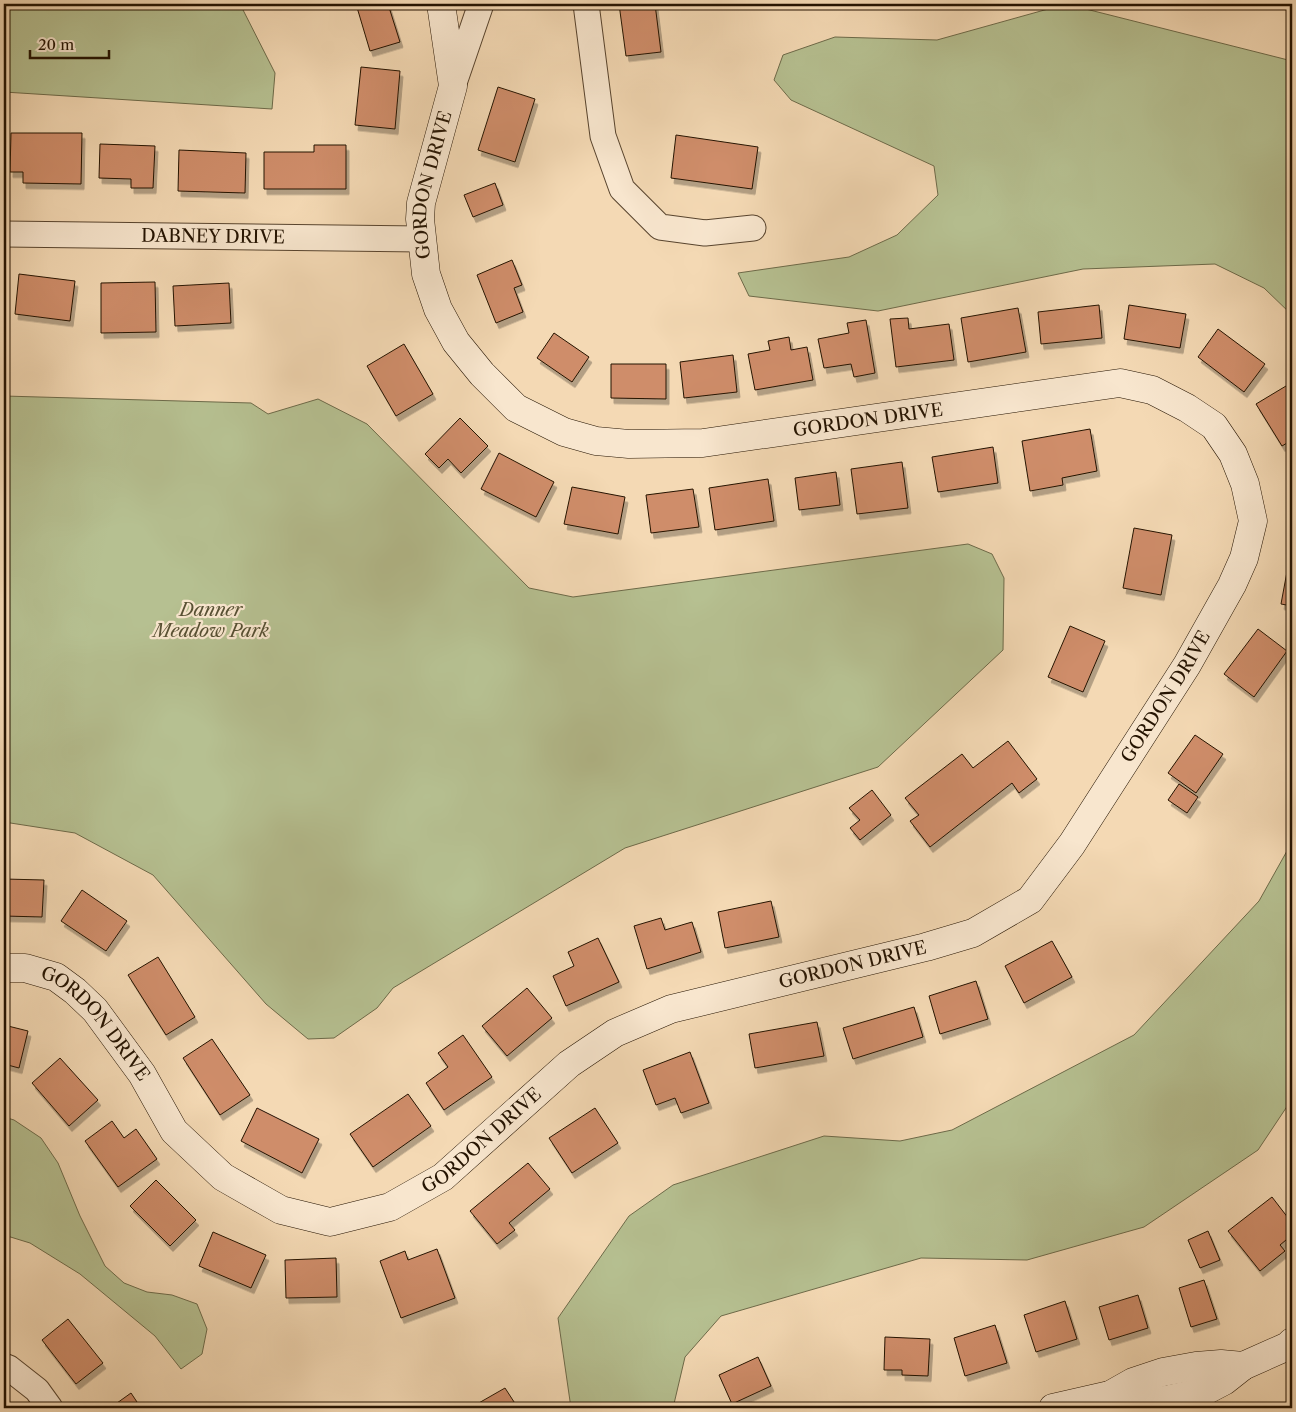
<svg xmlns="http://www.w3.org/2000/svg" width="1296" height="1412" font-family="'Libre Caslon Text',serif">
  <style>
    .green { fill: #b6c091; stroke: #6d6a49 }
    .building { fill: #cf8d6a; stroke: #241301; filter: url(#shadow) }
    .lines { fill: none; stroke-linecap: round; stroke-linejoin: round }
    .street-casing { stroke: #58442e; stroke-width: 27 }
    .secondary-casing { stroke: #241301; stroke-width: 29 }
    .street { stroke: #f8e6ce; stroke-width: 25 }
    .secondary { stroke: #f8e6ce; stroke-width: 28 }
    .labels { text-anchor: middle; stroke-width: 4.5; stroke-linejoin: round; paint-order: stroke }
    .street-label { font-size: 18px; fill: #241301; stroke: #f8e6ce }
    .park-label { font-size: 18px; font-style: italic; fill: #575033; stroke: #f8e6ce }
  </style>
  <defs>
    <filter id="shadow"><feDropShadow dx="3" dy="5.5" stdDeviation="0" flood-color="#0004"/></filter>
  </defs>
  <rect width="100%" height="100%" fill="#f4d9b4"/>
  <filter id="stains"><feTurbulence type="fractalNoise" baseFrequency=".004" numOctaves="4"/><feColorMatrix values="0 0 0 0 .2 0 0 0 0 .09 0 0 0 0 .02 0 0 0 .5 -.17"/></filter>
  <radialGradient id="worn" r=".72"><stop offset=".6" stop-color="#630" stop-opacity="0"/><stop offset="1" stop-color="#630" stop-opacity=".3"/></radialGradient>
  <!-- green -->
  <path class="green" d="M4,4H240L275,73L272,109L4,92Z
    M1066,4L1292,61V315L1264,288L1215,264L1083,269L878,311L749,296L738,273L849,257L897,235L938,195L934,166L791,100L774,80L783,55L835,37L937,40Z
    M4,396L251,403L268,414L318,399L367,424L529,588L573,597L968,544L992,554L1004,578L1003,650L878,767L625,848L393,988L377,1008L334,1038L308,1039L266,1004L153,875L75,833L4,822Z
    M1292,842V1099L1258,1150L1144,1227L1027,1260L921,1258L721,1316L685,1357L673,1408H571L558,1318L629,1216L673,1185L824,1136L900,1141L952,1130L1134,1035L1259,901Z
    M4,1117L14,1120L41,1138L58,1163L80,1216L105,1266L124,1283L147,1292L172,1295L197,1304L207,1329L202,1354L181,1369L155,1336L80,1274L30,1243L4,1235Z"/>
  <!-- building -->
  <path class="building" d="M356,4H388L400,42L370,51Z
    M619,4H655L661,52L626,56Z
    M361,67L400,71L395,129L355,125Z
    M498,87L535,99L515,162L478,150Z
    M11,133H82L81,184L23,183V172H10Z
    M676,135L758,147L752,189L671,178Z
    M100,144L155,146L153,188H131V179L99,178Z
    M314,145H346V189H264V152H314Z
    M179,150L246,153L245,193L178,191Z
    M495,183L503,205L473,217L464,195Z
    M512,260L522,285L514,288L523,312L496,323L477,275Z
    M19,274L75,281L70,321L15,314Z
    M155,282L156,332L101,333V283Z
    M229,283L231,323L175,326L173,286Z
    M1099,305L1102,338L1041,344L1038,312Z
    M1129,305L1186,314L1180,348L1124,339Z
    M1018,308L1026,352L968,362L961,318Z
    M908,318L909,329L949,324L954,360L896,367L890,319Z
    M866,320L875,373L854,377L851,364L824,368L818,339L849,333L847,323Z
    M1218,329L1265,364L1244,392L1198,357Z
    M554,333L589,357L572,382L537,358Z
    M789,337L791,350L807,347L813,380L755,390L748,354L770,350L768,341Z
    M404,344L433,394L396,416L367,366Z
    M733,355L737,392L684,398L680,362Z
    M611,364H666V399L611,398Z
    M1286,386L1292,397V440L1282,446L1256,404Z
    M460,418L488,446L461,473L448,459L439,468L425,454Z
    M1090,429L1097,471L1062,478L1063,485L1030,491L1022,441Z
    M993,447L998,483L938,492L932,457Z
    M499,453L554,482L536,517L481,489Z
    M902,462L908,508L857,514L851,469Z
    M836,472L840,505L799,510L795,478Z
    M768,479L774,521L715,530L709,488Z
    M572,487L625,497L618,534L564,524Z
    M693,489L699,527L651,533L646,495Z
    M1134,528L1172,535L1161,595L1123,588Z
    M1291,550H1292V606L1281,604Z
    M1070,626L1105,641L1083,692L1048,677Z
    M1258,629L1287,651L1254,697L1224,674Z
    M1195,735L1223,754L1196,793L1168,773Z
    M1008,741L1037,779L1019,793L1012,783L930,847L910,821L919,815L905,798L962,754L973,768Z
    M1179,784L1198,797L1187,813L1168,800Z
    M872,790L891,815L860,840L850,828L860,820L849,808Z
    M4,879L44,880L42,917L4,916Z
    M82,890L127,921L106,951L61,921Z
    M771,901L779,937L725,948L718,912Z
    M661,918L665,930L692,922L701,952L647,969L634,926Z
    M598,938L619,982L566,1006L553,976L574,966L568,952Z
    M1052,941L1072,977L1024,1003L1005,966Z
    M158,957L195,1017L166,1035L128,975Z
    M976,981L988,1019L940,1034L929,996Z
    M527,988L552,1018L507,1056L482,1026Z
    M914,1007L923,1037L853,1059L843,1028Z
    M817,1022L824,1056L755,1068L749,1034Z
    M4,1025L28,1031L19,1068L4,1064Z
    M463,1035L492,1077L444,1110L426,1083L448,1067L438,1053Z
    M212,1039L250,1095L220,1115L183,1058Z
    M690,1052L709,1103L681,1113L675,1098L656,1105L643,1070Z
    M60,1058L98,1100L69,1126L32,1083Z
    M408,1094L431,1126L373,1167L350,1134Z
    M257,1108L319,1139L302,1173L241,1141Z
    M595,1108L618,1143L572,1173L549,1138Z
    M112,1121L124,1138L136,1129L157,1159L118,1187L85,1141Z
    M528,1163L550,1189L509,1223L515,1230L497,1244L470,1211Z
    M156,1180L196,1220L170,1246L130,1206Z
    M1272,1197L1292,1223V1235L1280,1245L1285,1251L1260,1271L1228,1231Z
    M1208,1231L1220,1260L1200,1268L1188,1240Z
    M213,1232L266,1255L251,1288L199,1266Z
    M437,1249L455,1298L401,1318L380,1261L405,1251L408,1260Z
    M336,1258L337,1297L286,1298L285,1260Z
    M1204,1280L1217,1319L1191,1327L1179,1288Z
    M1138,1295L1148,1328L1109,1340L1099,1307Z
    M1065,1301L1077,1339L1036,1352L1024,1315Z
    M68,1319L103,1363L76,1384L42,1340Z
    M995,1325L1007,1363L965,1376L954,1338Z
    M885,1337L930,1339L928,1376L902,1375V1370H884Z
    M758,1357L771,1386L732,1404L719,1375Z
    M505,1388L518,1408H470Z
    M131,1393L141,1408H110Z"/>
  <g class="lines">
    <!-- street casing -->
    <g class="street-casing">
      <g id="street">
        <path d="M586,4L603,136L622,189L660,227L705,233L753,228"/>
        <path d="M453,86L481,4"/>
        <path id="s1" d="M4,234L421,239"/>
        <path d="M4,1366L9,1368L37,1390L50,1408"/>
      </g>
    </g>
    <!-- secondary casing -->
    <g class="secondary-casing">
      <g id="secondary">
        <path id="s2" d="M4,968H25L56,977L75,991L95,1010L142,1074L174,1131L223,1177L281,1210L330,1222L390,1207L443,1177L569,1064L615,1033L671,1009L926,947L973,933L1030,900L1072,844L1187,665L1232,585L1244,558L1253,521L1245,484L1233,454L1214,426L1187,408L1152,390L1120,383L703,443L629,444L596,441L564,432L516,408L482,374L456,342L438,309L426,274L420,219L421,203L453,86L441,4"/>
        <path d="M1110,1395L1156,1402L1203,1392L1224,1381L1243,1366L1288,1346L1292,1342"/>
        <path d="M1053,1408L1110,1395L1133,1382L1163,1372L1196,1366L1221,1364L1243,1366"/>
      </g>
    </g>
    <!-- street -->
    <use href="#street" class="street"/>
    <!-- secondary -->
    <use href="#secondary" class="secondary"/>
  </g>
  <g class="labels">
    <!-- street labels -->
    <g class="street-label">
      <text dy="6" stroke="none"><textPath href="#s2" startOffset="2740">GORDON DRIVE</textPath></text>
      <text dy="6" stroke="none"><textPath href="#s1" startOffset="209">DABNEY DRIVE</textPath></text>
      <text transform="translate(868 420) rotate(-8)" y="6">GORDON DRIVE</text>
      <text dy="6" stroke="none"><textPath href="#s2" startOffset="1464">GORDON DRIVE</textPath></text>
      <text dy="6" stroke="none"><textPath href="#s2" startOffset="1029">GORDON DRIVE</textPath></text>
      <text dy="6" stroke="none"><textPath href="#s2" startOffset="114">GORDON DRIVE</textPath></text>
      <text dy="6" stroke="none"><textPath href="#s2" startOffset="609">GORDON DRIVE</textPath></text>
    </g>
    <!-- park labels -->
    <g class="park-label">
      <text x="211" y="616">Danner<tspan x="211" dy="21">Meadow Park</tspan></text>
    </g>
  </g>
  <!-- margin -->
  <rect width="1296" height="1412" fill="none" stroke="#f4d9b4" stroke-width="20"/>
  <rect x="5" y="5" width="1286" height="1402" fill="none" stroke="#241301" stroke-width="2.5"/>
  <rect x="10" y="10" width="1276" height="1392" fill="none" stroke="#241301"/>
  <!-- scale -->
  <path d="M30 50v8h79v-8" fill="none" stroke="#241301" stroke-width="2.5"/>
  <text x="38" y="50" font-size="15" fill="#241301" stroke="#f8e6ce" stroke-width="4" paint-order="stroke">20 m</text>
  <rect width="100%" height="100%" filter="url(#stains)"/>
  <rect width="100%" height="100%" fill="url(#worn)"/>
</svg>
